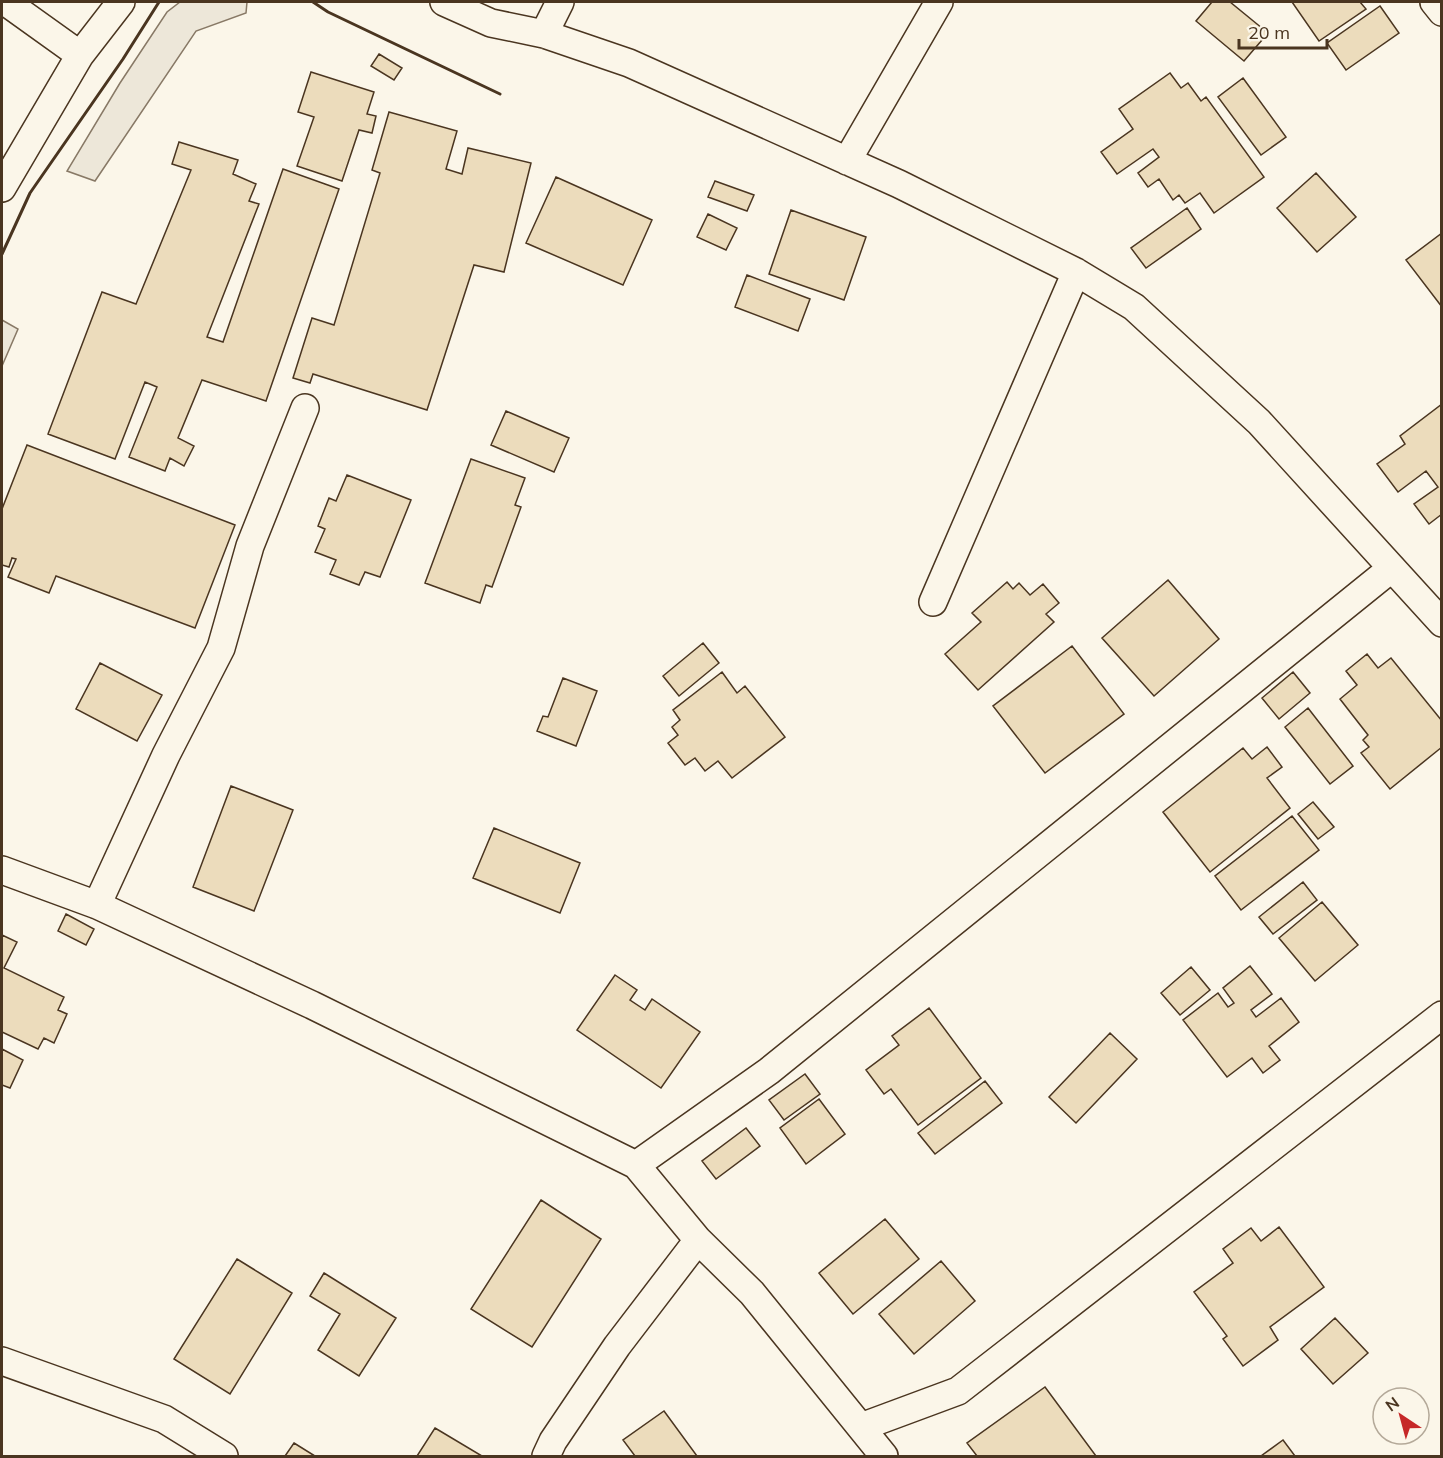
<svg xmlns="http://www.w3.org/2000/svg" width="1443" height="1458" font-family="Mulish,sans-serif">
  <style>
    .parking { fill: #ede7d9; stroke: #887966; stroke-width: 1.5 }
    .building { fill: #ecdcbc; stroke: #4a3520; stroke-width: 1.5 }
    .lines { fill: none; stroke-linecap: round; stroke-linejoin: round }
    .street-casing { stroke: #4a3520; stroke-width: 30 }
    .street { stroke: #fbf6e9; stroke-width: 27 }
    .wall { stroke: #4a3520; stroke-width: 3 }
  </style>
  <rect width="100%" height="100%" fill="#fbf6e9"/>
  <!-- parking -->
  <path class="parking" d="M180,2H247L246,13L196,31L95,181L67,171L120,83L167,12Z
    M2,320L18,329L2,366Z"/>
  <!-- building -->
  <path class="building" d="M1212,2H1230L1268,33L1244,61L1196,21Z
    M1292,2H1360L1366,9L1319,41Z
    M1380,6L1399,33L1346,70L1327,43Z
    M379,54L402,68L394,80L371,66Z
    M311,72L374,92L367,114L376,116L372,133L359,130L342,181L297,166L314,117L298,112Z
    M1170,73L1181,88L1188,83L1201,101L1206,97L1264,177L1214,213L1200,193L1185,203L1179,195L1173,200L1159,179L1148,187L1138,173L1159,157L1153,149L1117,174L1101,152L1133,129L1119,109Z
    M1243,78L1286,137L1261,155L1218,97Z
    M389,112L457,131L446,169L462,174L468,148L531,163L504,272L474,265L427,410L313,374L310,383L293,378L312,318L334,325L380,173L372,170Z
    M179,142L238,160L233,174L256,184L249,201L259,204L207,337L223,342L283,169L339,189L266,401L202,380L178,438L194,446L184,466L170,458L165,471L129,457L157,387L145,382L115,459L48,434L102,292L136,304L191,170L172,164Z
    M1316,173L1356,217L1317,252L1277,208Z
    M556,177L652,220L623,285L526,243Z
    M715,181L754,195L747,211L708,197Z
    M1187,208L1201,229L1146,268L1131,248Z
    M791,210L866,237L844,300L769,274Z
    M708,214L737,228L726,250L697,237Z
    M1442,233V307L1406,260Z
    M747,275L810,299L798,331L735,307Z
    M1442,404V514L1429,524L1414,504L1438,487L1426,471L1398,492L1377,464L1405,444L1400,436Z
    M506,411L569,438L554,472L491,445Z
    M27,445L235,525L195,628L56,576L49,593L8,577L16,559L12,558L9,567L2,565V509Z
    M471,459L525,478L515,505L521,507L492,587L486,585L480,603L425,583Z
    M347,475L411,500L380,577L365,572L359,585L330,574L336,560L315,552L325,529L318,526L329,498L336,501Z
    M1168,580L1219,639L1154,696L1102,638Z
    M1007,582L1013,589L1019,583L1030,595L1043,584L1059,603L1046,614L1054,622L978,690L945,654L981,622L972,613Z
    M703,643L719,663L679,696L663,676Z
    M1072,646L1124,714L1045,773L993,706Z
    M1367,654L1378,668L1391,658L1442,721V747L1390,789L1361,753L1369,747L1363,740L1368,735L1340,699L1357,685L1346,671Z
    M100,663L162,695L137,741L76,709Z
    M722,672L737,693L745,686L785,737L732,778L718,761L705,771L695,758L685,765L668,743L678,735L672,727L680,720L673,710Z
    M1293,672L1310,693L1279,719L1262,698Z
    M563,678L597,691L576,746L537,731L543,716L548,717Z
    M1308,708L1353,766L1330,784L1285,727Z
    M1267,747L1282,767L1267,778L1290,808L1210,872L1163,812L1243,748L1252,759Z
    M231,786L293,810L254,911L193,887Z
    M1313,802L1334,827L1318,839L1298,814Z
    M1292,816L1319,850L1241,910L1215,876Z
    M494,828L580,863L560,913L473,878Z
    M1303,882L1317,900L1273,934L1259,917Z
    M1322,902L1358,945L1315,981L1279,938Z
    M66,914L94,929L86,945L58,931Z
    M2,935L17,942L4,968L64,997L58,1010L67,1014L54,1043L44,1038L38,1049L2,1032Z
    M1250,966L1272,994L1251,1010L1256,1017L1281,998L1299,1022L1269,1046L1280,1060L1263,1073L1252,1058L1227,1077L1183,1020L1218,993L1228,1007L1234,1003L1223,988Z
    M1191,967L1210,990L1180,1015L1161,993Z
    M615,975L637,990L630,1000L645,1010L652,999L700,1032L661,1088L577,1030Z
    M929,1008L981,1078L918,1125L891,1089L884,1094L866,1070L899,1045L892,1036Z
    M1110,1033L1137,1059L1076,1123L1049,1097Z
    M2,1049L23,1060L10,1088L2,1085Z
    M805,1074L820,1094L784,1120L769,1100Z
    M985,1081L1002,1103L935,1154L918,1133Z
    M819,1099L845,1134L806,1164L780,1128Z
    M746,1128L760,1146L716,1179L702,1161Z
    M541,1200L601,1239L532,1347L471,1309Z
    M885,1219L919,1259L853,1314L819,1273Z
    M1279,1227L1324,1287L1270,1327L1278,1340L1243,1366L1223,1339L1227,1336L1194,1292L1233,1263L1223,1249L1251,1228L1261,1241Z
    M237,1259L292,1293L230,1394L174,1359Z
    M941,1261L975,1301L914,1354L879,1314Z
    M324,1273L396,1318L359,1376L318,1350L340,1314L310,1296Z
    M1335,1318L1368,1353L1333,1384L1301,1349Z
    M1045,1387L1096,1456H977L967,1443Z
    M664,1411L697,1456H635L623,1440Z
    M435,1428L482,1456H417Z
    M1283,1440L1295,1456H1261Z
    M294,1443L315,1456H285Z"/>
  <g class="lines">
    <!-- street casing -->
    <g class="street-casing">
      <path id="street" d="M6,2L80,55
        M444,2L491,23L544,34L629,63L899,184L1076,272L1134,307L1259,422L1442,623
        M1434,2L1442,12
        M544,34L560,2
        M847,161L939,2
        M2,188L80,55L121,2
        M933,602L1076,272
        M2,870L97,905L312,1005L636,1165L698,1240L752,1293L884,1456
        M97,905L166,755L221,648L250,546L305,408
        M636,1165L769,1071L1392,568
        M2,1361L164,1419L224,1456
        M861,1427L958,1391L1442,1015
        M546,1456L553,1441L617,1346L698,1240"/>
    </g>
    <!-- street -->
    <use href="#street" class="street"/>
    <!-- wall -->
    <path class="wall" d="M313,2L328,12L500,94
      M2,254L30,193L123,59L159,2"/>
  </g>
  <!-- border -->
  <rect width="1443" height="1458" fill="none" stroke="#4a3520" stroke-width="6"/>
  <!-- north arrow -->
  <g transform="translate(1401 1416) rotate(324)"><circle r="28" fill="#fbf6e9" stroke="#b4a999" stroke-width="1.5"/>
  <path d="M0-4.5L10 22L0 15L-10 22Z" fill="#c62828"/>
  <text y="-9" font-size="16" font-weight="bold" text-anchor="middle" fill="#4a3520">N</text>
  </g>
  <!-- scale -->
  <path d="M1239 39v9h88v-9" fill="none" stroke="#4a3520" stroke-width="3"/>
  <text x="1248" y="39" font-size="18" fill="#4a3520" stroke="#fbf6e9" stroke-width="4.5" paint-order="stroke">20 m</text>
</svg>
